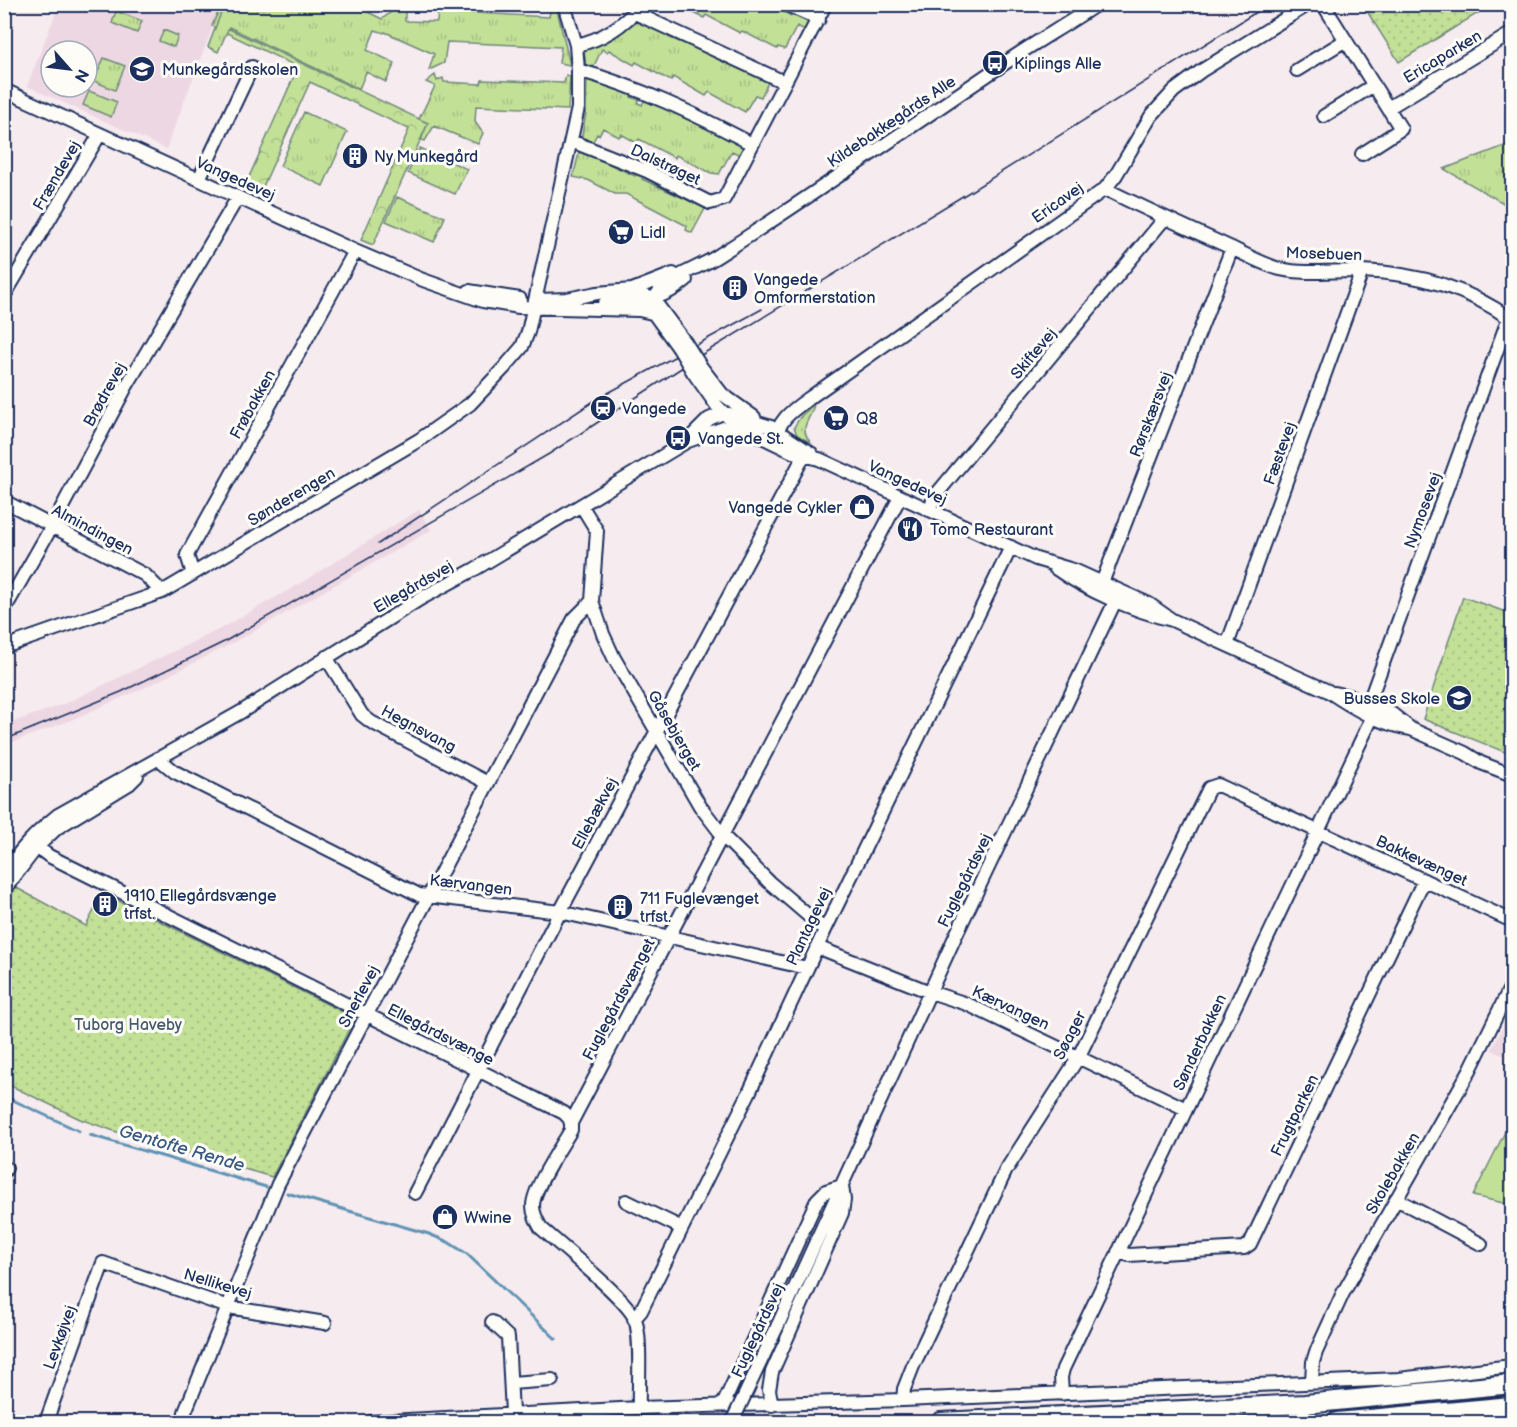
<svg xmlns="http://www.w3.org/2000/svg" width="1517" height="1427" font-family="'Balsamiq Sans',sans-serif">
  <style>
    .built { fill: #edd7e3; fill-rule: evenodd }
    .grass { fill: url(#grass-dots); stroke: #6f887a; stroke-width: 1.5 }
    .forest { fill: url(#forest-crowns); stroke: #6f887a; stroke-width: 1.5 }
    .park { fill: url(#park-tufts); stroke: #6f887a; stroke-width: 1.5 }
    .pitch { fill: #c3e097; stroke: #6f887a; stroke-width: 1.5 }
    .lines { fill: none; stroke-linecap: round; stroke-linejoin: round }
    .stream { stroke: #5f93b4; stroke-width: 3 }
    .minor-casing { stroke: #1b2f5e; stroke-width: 16 }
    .highway-casing { stroke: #1b2f5e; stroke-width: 22 }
    .minor { stroke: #fdfcf7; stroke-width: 12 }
    .highway { stroke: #fdfcf7; stroke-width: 18 }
    .tram { stroke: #1b2f5e; stroke-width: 1.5 }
    .minor-bridge-casing { stroke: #1b2f5e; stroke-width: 16; stroke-linecap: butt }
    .minor-bridge { stroke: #fdfcf7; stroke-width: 12 }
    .labels { text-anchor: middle; stroke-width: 6; stroke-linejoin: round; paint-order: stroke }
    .street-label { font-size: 16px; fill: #1b2f5e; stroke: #fdfcf7 }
    .poi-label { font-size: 16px; fill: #1b2f5e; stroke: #fdfcf7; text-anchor: start }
    .park-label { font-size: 16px; fill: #455b6c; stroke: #fdfcf7 }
    .water-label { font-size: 18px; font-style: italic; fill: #375982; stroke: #fdfcf7 }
  </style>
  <defs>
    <pattern id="grass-dots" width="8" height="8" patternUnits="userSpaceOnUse" patternTransform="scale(1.5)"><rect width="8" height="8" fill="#c3e097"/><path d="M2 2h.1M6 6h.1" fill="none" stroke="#a7c085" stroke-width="1.8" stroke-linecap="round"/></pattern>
    <pattern id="forest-crowns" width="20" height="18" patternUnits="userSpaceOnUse" patternTransform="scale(1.5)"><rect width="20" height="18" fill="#c3e097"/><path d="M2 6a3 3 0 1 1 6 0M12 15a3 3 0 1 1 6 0" fill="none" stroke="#a7c085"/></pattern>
    <pattern id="park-tufts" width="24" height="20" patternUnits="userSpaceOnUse" patternTransform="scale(1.5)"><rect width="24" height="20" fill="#c3e097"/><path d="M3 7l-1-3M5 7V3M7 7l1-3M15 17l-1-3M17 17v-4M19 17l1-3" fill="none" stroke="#a7c085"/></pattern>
  </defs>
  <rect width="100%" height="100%" fill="#f6ebee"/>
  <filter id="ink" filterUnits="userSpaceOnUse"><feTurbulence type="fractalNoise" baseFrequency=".0167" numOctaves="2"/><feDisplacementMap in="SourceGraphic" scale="12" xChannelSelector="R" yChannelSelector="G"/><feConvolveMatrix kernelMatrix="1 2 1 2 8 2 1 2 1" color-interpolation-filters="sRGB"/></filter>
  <g filter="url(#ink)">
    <!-- built -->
    <path class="built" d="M59,5H221L166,149L27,86ZM51,51H87V87H51Z
      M419,510L431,530L303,603L227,646L148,686L71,720L5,745V725L64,704L218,630L294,587Z
      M1512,1007V1060L1492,1050Z"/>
    <!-- grass -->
    <path class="grass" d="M1413,5L1414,6L1417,4L1491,5L1399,62L1363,5Z
      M814,404C811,421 797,426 811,443L797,435L794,427L801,416Z
      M1463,597L1512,614V755L1423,719Z
      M15,887L86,926L103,893L355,1018L272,1177L120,1133L80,1119L5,1083V907Z"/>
    <!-- forest -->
    <path class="forest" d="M221,5H229L221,25L428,123L373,245L361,240L409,129L310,82L260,193L245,186L298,67L212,26Z"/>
    <!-- park -->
    <path class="park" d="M224,5H354L382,19L400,5L405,10V21L437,22L438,11L549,17L551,6L556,5L570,65L559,63L561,47L447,42L444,63L429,70L434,54L385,32L384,33L375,30L367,50L395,63L386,82L366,72L359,89L229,27L218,52L208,47Z
      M678,5H771L791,16L793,12L807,18V21L811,23L807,31L797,26L785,49L778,47L777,49L742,31L740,33L706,15L704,18Z
      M116,11L142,21L137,33L112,23Z
      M637,19L670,33L668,37L680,42L682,38L770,78L761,97L755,95L745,112L709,92L706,96L673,77L671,81L636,62L634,65L609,50L607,52L602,49L592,70L586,69L584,48Z
      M164,30L178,36L174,47L159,41Z
      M104,58L125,66L115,90L94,81Z
      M435,75L437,81L443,78L444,82L481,84L482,80L564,83L566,75L570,77L568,110L476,106L475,122L483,133L478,144L434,126L425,141L421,140L428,123L419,119L435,86L426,82Z
      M587,77L632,93L631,97L639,100L638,103L642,105L645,99L689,118L745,146L742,156L732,151L719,174L711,173L676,155L675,158L639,139L637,143L621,134L619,137L603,128L599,135L597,134L591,145L581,141L586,113Z
      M304,112L347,132L323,186L280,166Z
      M1512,143V208L1444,169Z
      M420,148L467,169L455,194L408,173Z
      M580,149L602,157L601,160L635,176L637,171L644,174L642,179L694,203L696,199L707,205L692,233L686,230L687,226L626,194H615L588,180L573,177Z
      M397,197L445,217L434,242L386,221Z"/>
    <!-- pitch -->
    <path class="pitch" d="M89,91L117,102L111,117L83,105Z
      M1511,1120L1512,1205L1473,1196Z"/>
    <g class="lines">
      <!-- stream -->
      <path class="stream" d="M4,1096L79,1131
        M90,1135L266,1187
        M287,1193L429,1234L448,1242L467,1254L556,1339"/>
      <!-- minor casing -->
      <g class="minor-casing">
        <path id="minor" d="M785,4L819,19
          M1323,4L1388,108L1512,33
          M635,13L784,82
          M576,45C602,40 624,25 642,4
          M578,70C639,87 697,115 752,144
          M1297,70L1346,40
          M4,90L355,251L423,280L483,301L519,307L639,310L652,313
          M1324,116L1374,85
          M571,141L647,171L710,203L724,199L825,5
          M1362,154L1401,129L1388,108
          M199,179L252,67
          M1105,189C1144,208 1185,227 1225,245C1243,253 1261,264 1280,269C1307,275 1335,270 1362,271C1416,273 1468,288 1512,320
          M632,290L673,274
          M469,291L520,299
          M4,296L100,134
          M538,300L567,299L597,293L632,290L653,299L685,342
          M604,304C639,300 658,304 686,280
          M649,307L678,347
          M652,313C651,280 693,272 716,257C815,194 911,126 1008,61C1037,41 1068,24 1097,4
          M701,367L722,394L754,417
          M693,372L717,406L735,424L793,452L819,459L1036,559L1076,571L1149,604L1172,620
          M771,427L812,454
          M688,441L735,424
          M775,443C777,418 796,408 815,394L1105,189L1116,175L1151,116L1174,91L1201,71L1309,4
          M4,501L145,575L162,592
          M581,505L597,531L592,601L603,634L614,658L700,806L723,836L769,882L825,930
          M929,510L935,496L1165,218
          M1055,568C1087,591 1134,611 1172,620L1328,691C1353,708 1380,724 1411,729
          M193,574L187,555L355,251
          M1100,588L1232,248
          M4,610L52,526L126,387L238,197
          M1227,645L1362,271
          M4,647L162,592L419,440L470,404L504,368L522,347L528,332L578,108V70L576,45L564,4
          M326,657L362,715L371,722L488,783
          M1335,693L1353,697L1392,714L1411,729L1465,753L1481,763L1512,775
          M1365,713L1509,317
          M158,758L175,772L419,895L560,912L807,968
          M37,847L49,856L564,1113L569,1118L571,1123
          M4,877C17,851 36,833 58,815L241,712L420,599L475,569L686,442L709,419L723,413L729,414L771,427
          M4,890L37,847L57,828L129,784L137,776
          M817,947L930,992L967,1004L1186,1109
          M4,1172L6,1168
          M415,1193L560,912L807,450
          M1396,1199L1481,1244
          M626,1201L682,1228
          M1118,1252L1129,1255L1244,1248L1250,1244L1424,880
          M634,1319L641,1311L749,1093L825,930L1011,547
          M492,1322L508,1337L512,1413
          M777,1327L955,937L1120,591
          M1312,1382L1313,1362L1316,1352L1343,1293L1470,1070L1512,984
          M511,1383L552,1380
          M1062,1394L1061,1377L1063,1369L1377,707
          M903,1400L904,1389L913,1366L1006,1170L1078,1058L1209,788L1218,785L1512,921
          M723,1405L817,1200L826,1191L842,1186
          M772,1405L769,1390L772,1372L842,1213L844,1200L842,1186
          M639,1408C638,1386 642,1338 635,1319C627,1299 561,1246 541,1228C537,1221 533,1214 533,1206C533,1188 561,1147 571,1130V1123L900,497
          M46,1422L103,1263L228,1307L325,1323
          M184,1422L185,1412L278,1184L574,619L592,601
          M370,1422L639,1408L903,1400L1399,1379L1512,1366"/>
      </g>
      <!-- highway casing -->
      <g class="highway-casing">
        <path id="highway" d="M941,1422L1305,1404L1512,1384
          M1337,1422L1512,1406"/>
      </g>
      <!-- minor -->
      <use href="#minor" class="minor"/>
      <!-- highway -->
      <use href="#highway" class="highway"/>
      <!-- tram -->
      <path class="tram" d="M378,544L597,399L762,309
        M4,740L121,692L224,642L549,454L706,352L971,191L1269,4"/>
      <!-- minor-bridge casing -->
      <g class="minor-bridge-casing">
        <path id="minor-bridge" d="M685,342L701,367
          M678,347L693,372
          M732,1422L777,1327"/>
      </g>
      <!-- minor-bridge -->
      <use href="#minor-bridge" class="minor-bridge"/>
    </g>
  </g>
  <!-- icons -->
  <defs>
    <g id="bus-disc" transform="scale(1.35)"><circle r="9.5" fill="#1b2f5e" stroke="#fdfcf7"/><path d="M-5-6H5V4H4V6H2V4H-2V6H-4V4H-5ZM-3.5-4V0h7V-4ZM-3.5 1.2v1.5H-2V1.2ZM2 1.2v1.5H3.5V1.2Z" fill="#fff"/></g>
    <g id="school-disc" transform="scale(1.35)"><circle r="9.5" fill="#1b2f5e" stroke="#fdfcf7"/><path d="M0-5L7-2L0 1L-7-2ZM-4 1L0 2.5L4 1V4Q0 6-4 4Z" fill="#fff"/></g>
    <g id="building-disc" transform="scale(1.35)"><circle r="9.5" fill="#1b2f5e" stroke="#fdfcf7"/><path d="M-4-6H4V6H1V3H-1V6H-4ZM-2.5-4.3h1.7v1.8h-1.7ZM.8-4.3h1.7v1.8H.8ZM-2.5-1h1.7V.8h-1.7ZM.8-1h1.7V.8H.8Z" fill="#fff"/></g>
    <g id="supermarket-disc" transform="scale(1.35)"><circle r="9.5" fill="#1b2f5e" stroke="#fdfcf7"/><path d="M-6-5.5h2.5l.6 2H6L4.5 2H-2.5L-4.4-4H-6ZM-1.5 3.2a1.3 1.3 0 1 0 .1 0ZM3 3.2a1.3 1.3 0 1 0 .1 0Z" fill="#fff"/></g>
    <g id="station-disc" transform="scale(1.35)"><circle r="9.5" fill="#1b2f5e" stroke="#fdfcf7"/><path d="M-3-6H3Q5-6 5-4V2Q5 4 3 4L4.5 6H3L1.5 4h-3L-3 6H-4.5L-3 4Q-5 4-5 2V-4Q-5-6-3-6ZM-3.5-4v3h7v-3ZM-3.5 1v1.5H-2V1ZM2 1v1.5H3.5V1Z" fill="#fff"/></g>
    <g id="shop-disc" transform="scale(1.35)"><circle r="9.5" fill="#1b2f5e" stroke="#fdfcf7"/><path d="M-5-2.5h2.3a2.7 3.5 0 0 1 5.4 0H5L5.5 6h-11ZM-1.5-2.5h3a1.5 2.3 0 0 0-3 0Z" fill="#fff"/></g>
    <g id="restaurant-disc" transform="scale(1.35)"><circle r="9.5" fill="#1b2f5e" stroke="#fdfcf7"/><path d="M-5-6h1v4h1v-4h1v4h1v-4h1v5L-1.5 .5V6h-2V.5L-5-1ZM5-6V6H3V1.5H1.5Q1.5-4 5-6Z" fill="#fff"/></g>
  </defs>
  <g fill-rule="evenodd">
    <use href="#bus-disc" x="995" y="63"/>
    <use href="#school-disc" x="142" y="69"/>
    <use href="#building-disc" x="355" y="156"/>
    <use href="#supermarket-disc" x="621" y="232"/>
    <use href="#building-disc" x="735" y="288"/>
    <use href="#station-disc" x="603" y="408"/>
    <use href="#supermarket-disc" x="836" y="418"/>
    <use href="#bus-disc" x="678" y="438"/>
    <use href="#shop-disc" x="862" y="507"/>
    <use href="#restaurant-disc" x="910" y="529"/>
    <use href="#school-disc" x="1459" y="698"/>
    <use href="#building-disc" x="105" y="904"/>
    <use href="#building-disc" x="620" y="907"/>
    <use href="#shop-disc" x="445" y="1217"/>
  </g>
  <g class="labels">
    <!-- street labels -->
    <g class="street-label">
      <text transform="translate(1442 56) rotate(-31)" y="6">Ericaparken</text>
      <text transform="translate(891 121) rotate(-34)" y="6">Kildebakkegårds Alle</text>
      <text transform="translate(666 164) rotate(25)" y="6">Dalstrøget</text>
      <text transform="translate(56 175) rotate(-60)" y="6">Frændevej</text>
      <text transform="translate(236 178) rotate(24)" y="6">Vangedevej</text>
      <text transform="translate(1057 202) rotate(-35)" y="6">Ericavej</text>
      <text transform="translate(1324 253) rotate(2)" y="6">Mosebuen</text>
      <text transform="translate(1033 353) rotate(-50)" y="6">Skiftevej</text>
      <text transform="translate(104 394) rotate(-61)" y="6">Brødrevej</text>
      <text transform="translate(252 404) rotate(-61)" y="6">Frøbakken</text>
      <text transform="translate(1150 414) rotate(-69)" y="6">Rørskærsvej</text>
      <text transform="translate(1279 453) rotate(-70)" y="6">Fæstevej</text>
      <text transform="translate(908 482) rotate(25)" y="6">Vangedevej</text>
      <text transform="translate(291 496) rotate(-31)" y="6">Sønderengen</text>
      <text transform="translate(1422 510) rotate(-70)" y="6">Nymosevej</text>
      <text transform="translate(93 529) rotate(28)" y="6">Almindingen</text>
      <text transform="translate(413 586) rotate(-30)" y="6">Ellegårdsvej</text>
      <text transform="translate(419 728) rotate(28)" y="6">Hegnsvang</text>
      <text transform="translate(675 730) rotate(60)" y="6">Gåsebjerget</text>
      <text transform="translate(594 813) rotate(-62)" y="6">Ellebækvej</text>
      <text transform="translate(1422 860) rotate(25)" y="6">Bakkevænget</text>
      <text transform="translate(964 880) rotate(-64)" y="6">Fuglegårdsvej</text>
      <text transform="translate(471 884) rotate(7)" y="6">Kærvangen</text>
      <text transform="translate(808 926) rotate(-65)" y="6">Plantagevej</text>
      <text transform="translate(358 996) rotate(-62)" y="6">Snerlevej</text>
      <text transform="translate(618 999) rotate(-62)" y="6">Fuglegårdsvænget</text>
      <text transform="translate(1011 1007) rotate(25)" y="6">Kærvangen</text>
      <text transform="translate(441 1034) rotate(27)" y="6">Ellegårdsvænge</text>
      <text transform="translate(1069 1035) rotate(-63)" y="6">Søager</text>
      <text transform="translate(1199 1042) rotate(-65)" y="6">Sønderbakken</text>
      <text transform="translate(1294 1115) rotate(-64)" y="6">Frugtparken</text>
      <text transform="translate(1392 1173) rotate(-60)" y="6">Skolebakken</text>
      <text transform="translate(218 1283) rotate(17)" y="6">Nellikevej</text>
      <text transform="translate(757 1330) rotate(-65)" y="6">Fuglegårdsvej</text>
      <text transform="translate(59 1337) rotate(-70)" y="6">Levkøjvej</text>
    </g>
    <!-- poi labels -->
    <g class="poi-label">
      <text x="1014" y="69">Kiplings Alle</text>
      <text x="162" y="75">Munkegårdsskolen</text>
      <text x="374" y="162">Ny Munkegård</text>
      <text x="640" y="238">Lidl</text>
      <text x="754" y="285">Vangede<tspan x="754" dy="18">Omformerstation</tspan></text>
      <text x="622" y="414">Vangede</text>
      <text x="856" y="424">Q8</text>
      <text x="698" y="444">Vangede St.</text>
      <text x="842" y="513" text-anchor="end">Vangede Cykler</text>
      <text x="930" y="535">Tomo Restaurant</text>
      <text x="1440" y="704" text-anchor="end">Busses Skole</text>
      <text x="124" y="901">1910 Ellegårdsvænge<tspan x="124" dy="18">trfst.</tspan></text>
      <text x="640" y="904">711 Fuglevænget<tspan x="640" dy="18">trfst.</tspan></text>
      <text x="464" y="1223">Wwine</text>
    </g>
    <!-- park labels -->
    <g class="park-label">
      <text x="128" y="1030">Tuborg Haveby</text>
    </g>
    <!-- water labels -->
    <g class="water-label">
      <text transform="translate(182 1148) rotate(16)" y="6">Gentofte Rende</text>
    </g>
  </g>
  <!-- margin -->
  <rect width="1517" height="1427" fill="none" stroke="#fdfcf7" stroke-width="24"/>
  <rect x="12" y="12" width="1493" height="1403" fill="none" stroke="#1b2f5e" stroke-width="2" filter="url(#ink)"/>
  <!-- north arrow -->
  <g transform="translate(69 69) rotate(118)"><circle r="28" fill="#fdfcf7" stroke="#a3aaba" stroke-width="1.5"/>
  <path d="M0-4.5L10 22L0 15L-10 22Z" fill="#1b2f5e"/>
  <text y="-9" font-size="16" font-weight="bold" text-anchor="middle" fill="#1b2f5e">N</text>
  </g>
</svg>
